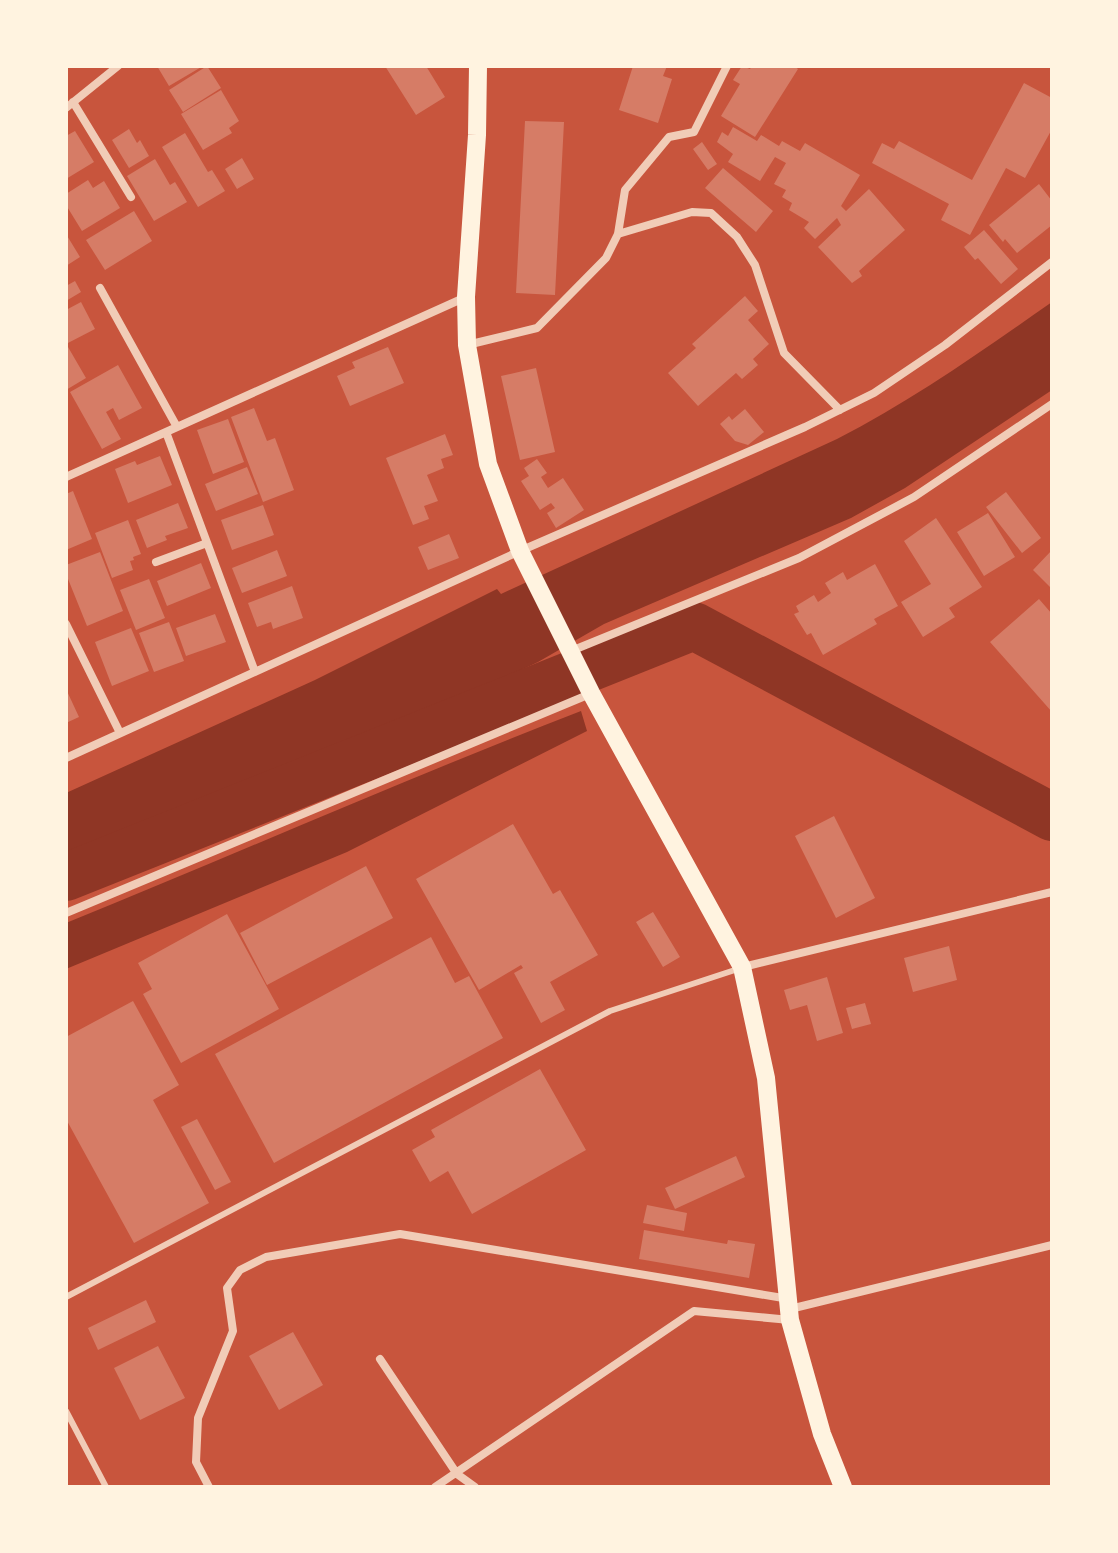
<svg xmlns="http://www.w3.org/2000/svg" width="1118" height="1553" font-family="Mulish,sans-serif">
  <style>
    .water { fill: #8f3625 }
    .lines { fill: none; stroke-linecap: round; stroke-linejoin: round }
    .river { stroke: #8f3625; stroke-width: 48 }
    .building { fill: #d67c66 }
    .service { stroke: #f1ccb7; stroke-width: 6 }
    .minor { stroke: #f1ccb7; stroke-width: 8 }
    .primary { stroke: #fff3e0; stroke-width: 18 }
  </style>
  <rect width="100%" height="100%" fill="#c8553d"/>
  <!-- water -->
  <path class="water" d="M1052,302V390L905,488L851,518L604,624L538,662L312,770L66,871V793L315,680L497,589L501,594L837,439C913,400 982,351 1052,302Z
    M581,711L587,731L347,852L66,969V923C238,853 408,778 581,711Z"/>
  <g class="lines">
    <!-- river -->
    <path class="river" d="M66,877L694,626L1052,817"/>
  </g>
  <!-- building -->
  <path class="building" d="M157,66H203L169,86Z
    M207,66L221,88L183,112L169,90Z
    M385,66H426L445,97L416,115Z
    M633,66H667L663,76L672,79L658,123L619,110Z
    M742,66L750,69L752,66H794L798,69L755,137L721,116L740,84L733,80Z
    M1024,83L1052,98V129L1025,178L1006,168L970,235L941,220L949,204L872,163L882,143L894,149L899,141L972,180Z
    M221,90L239,121L229,128L232,133L203,150L181,114Z
    M525,121L564,122L555,295L516,293Z
    M733,127L757,141L761,135L779,146L782,141L800,151L805,143L860,175L841,206L846,211L869,189L905,230L859,271L862,276L852,283L818,247L841,225L837,218L815,239L804,228L809,222L789,210L792,203L782,197L786,190L774,184L786,163L775,157L760,181L728,162L733,154L717,142L722,132L728,136Z
    M129,129L137,143L140,140L149,156L129,168L112,140Z
    M75,131L94,162L66,179V136Z
    M185,133L208,172L212,170L225,191L198,207L162,147Z
    M702,142L717,164L708,170L693,149Z
    M242,158L254,179L237,189L225,169Z
    M155,159L170,185L175,182L187,202L154,221L127,176Z
    M723,168L773,211L756,232L705,188Z
    M88,180L93,188L104,181L120,208L82,231L66,205V194Z
    M1039,184L1052,201V225L1017,253L1005,239L1003,242L989,225Z
    M134,211L152,241L105,270L86,240Z
    M984,230L1018,269L1001,284L978,258L975,260L964,247Z
    M66,234L80,257L66,266Z
    M75,281L81,292L66,301V286Z
    M745,296L758,311L748,320L769,344L753,359L758,365L742,379L736,373L698,406L668,373L696,348L692,344Z
    M81,302L95,329L66,344V310Z
    M68,347L86,378L66,390V348Z
    M388,347L404,383L350,406L337,376L355,368L352,362Z
    M118,365L142,408L119,420L113,408L106,412L121,439L102,449L70,392Z
    M536,368L555,452L520,460L501,376Z
    M254,408L267,441L275,438L294,490L263,502L231,417Z
    M745,409L764,432L748,445L735,441L720,424L729,416L732,420Z
    M228,419L244,462L213,474L197,430Z
    M445,434L453,455L441,459L444,468L427,475L438,501L424,506L429,519L413,525L386,458Z
    M160,456L172,485L128,503L115,469L135,461L137,465Z
    M537,459L547,473L541,477L548,488L563,478L584,510L556,528L547,513L555,508L551,503L540,510L521,481L529,476L524,468Z
    M247,467L258,494L216,511L205,484Z
    M73,491L92,539L66,550V494Z
    M1006,492L1041,538L1022,553L986,507Z
    M178,503L188,528L165,536L167,540L147,548L136,520Z
    M263,505L274,535L232,550L221,520Z
    M988,513L1015,557L984,576L957,532Z
    M936,518L982,587L949,608L955,617L923,637L901,602L931,584L904,541Z
    M128,520L141,554L133,557L134,560L130,561L133,570L112,578L95,533Z
    M449,534L459,558L428,570L418,547Z
    M277,550L287,576L242,593L232,568Z
    M1052,550V589L1033,570Z
    M100,552L123,611L87,626L66,574V565Z
    M201,563L211,588L167,606L157,581Z
    M875,564L898,606L874,619L877,624L823,655L811,633L807,635L794,614L799,612L796,606L814,595L818,602L831,593L825,583L843,572L847,580Z
    M149,579L165,618L136,630L120,590Z
    M292,586L303,618L273,629L271,622L257,627L248,603Z
    M1039,599L1052,614V712L990,642Z
    M215,614L226,642L186,656L176,628Z
    M169,622L184,661L154,672L139,633Z
    M131,628L149,671L112,686L95,642Z
    M66,689L79,717L66,723Z
    M834,816L875,898L836,918L795,836Z
    M513,824L553,894L560,890L598,955L550,982L565,1010L541,1023L514,973L523,968L521,965L479,990L416,879Z
    M366,866L393,918L267,985L240,933Z
    M653,912L680,957L663,967L636,922Z
    M227,914L279,1009L181,1063L143,994L152,989L138,963Z
    M431,937L455,983L469,976L503,1038L274,1163L215,1054Z
    M949,946L957,980L913,992L904,958Z
    M827,977L843,1033L817,1041L807,1005L790,1010L784,990Z
    M133,1001L179,1085L153,1100L209,1203L134,1243L66,1119V1037Z
    M865,1003L871,1024L852,1029L846,1008Z
    M540,1069L586,1150L472,1214L448,1171L430,1182L412,1150L435,1137L431,1130Z
    M197,1119L231,1182L215,1190L181,1127Z
    M736,1156L745,1177L675,1209L665,1188Z
    M647,1205L687,1213L684,1231L643,1223Z
    M644,1230L727,1244L728,1240L755,1244L749,1278L639,1259Z
    M146,1300L156,1322L98,1350L88,1328Z
    M293,1332L323,1385L279,1410L249,1356Z
    M158,1346L185,1398L140,1420L114,1368Z"/>
  <g class="lines">
    <!-- service -->
    <path class="service" d="M66,1297L610,1011L741,968
      M66,1411L106,1487"/>
    <!-- minor -->
    <path class="minor" d="M73,102L131,197
      M66,108L118,66
      M618,234L692,212L711,213L737,237L755,265L784,353L840,410
      M100,288L177,427
      M467,345L537,328L606,258L618,234L625,190L669,137L694,132L727,66
      M166,432L255,672
      M66,477L466,297
      M156,562L207,543
      M66,624L120,733
      M571,651L799,558L914,497L1052,404
      M66,758L520,551L805,427L874,393L945,345L1052,262
      M66,913L590,694
      M743,967L1052,892
      M790,1309L1052,1245
      M380,1359L457,1474L475,1487
      M209,1487L196,1462L198,1418L233,1331L227,1288L240,1270L266,1257L400,1234L789,1299
      M435,1487L694,1311L790,1320"/>
    <!-- primary -->
    <path class="primary" d="M478,66L477,135L466,297L467,345L488,464L520,551L591,693L742,967L766,1078L790,1320L822,1434L843,1487"/>
  </g>
  <!-- border -->
  <rect width="1118" height="1553" fill="none" stroke="#fff3e0" stroke-width="136"/>
</svg>
